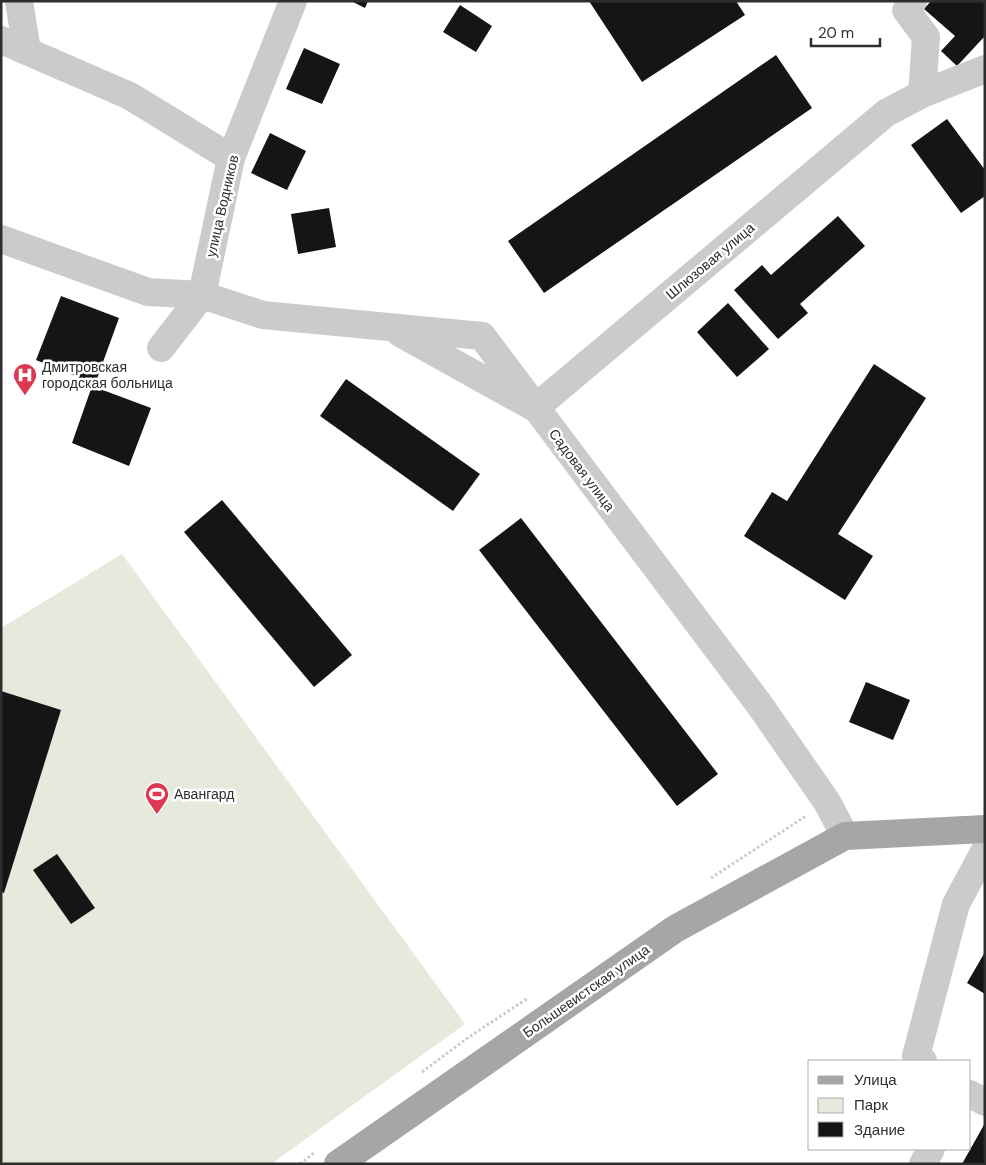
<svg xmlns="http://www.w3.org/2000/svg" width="986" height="1165" font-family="'DM Sans',sans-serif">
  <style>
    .green { fill: #e5eadc }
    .building { fill: #151515 }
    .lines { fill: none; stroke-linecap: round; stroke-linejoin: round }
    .path { stroke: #cbcbcb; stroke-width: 3; stroke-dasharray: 2.5 2.5; stroke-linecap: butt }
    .minor { stroke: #cbcbcb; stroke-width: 28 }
    .major { stroke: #a6a6a6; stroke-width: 28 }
    .labels { text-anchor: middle; stroke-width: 5; stroke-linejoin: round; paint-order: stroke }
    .street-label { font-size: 14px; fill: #2e2e2e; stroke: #fff }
    .poi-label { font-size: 14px; fill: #2e2e2e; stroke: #fff; text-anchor: start }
  </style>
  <rect width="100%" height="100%" fill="#fff"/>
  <!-- green -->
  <path class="green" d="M122,554L465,1024L271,1164H1V628Z"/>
  <!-- building -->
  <path class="building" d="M351,1H368L365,8Z
    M589,1H736L745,15L642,82Z
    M931,1H985V36L957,66L941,51L955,36L924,9Z
    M460,5L492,26L476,52L443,32Z
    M304,48L340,64L322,104L286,89Z
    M776,55L812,108L544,293L508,241Z
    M947,119L985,170V196L961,213L911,145Z
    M270,133L306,151L287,190L251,173Z
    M329,208L336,247L298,254L291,214Z
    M838,216L865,246L800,304L808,313L778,339L734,290L762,265L771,275Z
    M61,296L119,318L95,384L36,360Z
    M728,303L769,349L737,377L697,332Z
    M874,364L926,398L838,534L873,556L845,600L744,536L772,492L787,501Z
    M346,379L480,474L453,511L320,416Z
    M92,386L151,408L129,466L72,443Z
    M222,500L352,655L314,687L184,532Z
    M521,518L718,774L677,806L479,550Z
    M866,682L910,700L893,740L849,722Z
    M1,691L61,710L4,893L1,892Z
    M57,854L95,908L71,924L33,870Z
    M985,952V994L967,983Z
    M985,1123V1164H962Z"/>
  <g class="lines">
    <!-- path -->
    <path class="path" d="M711,878L806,816
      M422,1072L469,1037L528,998
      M300,1164L315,1152"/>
    <!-- minor -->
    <path class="minor" d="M19,1L27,51
      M913,1L906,10L926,37L922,94
      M1,40L130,96L231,158
      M1,239L148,292L202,295L263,315L482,336L759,704L827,802L845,836
      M400,333L535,408L886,113L922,94L985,69
      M161,348L202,295L231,158L293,1
      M923,1061L916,1056L956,904L985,850
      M970,1094L985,1102
      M923,1164L931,1149"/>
    <!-- major -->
    <path class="major" d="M338,1164L675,929L845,836L985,829"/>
  </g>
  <!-- icons -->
  <defs>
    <g id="hospital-pin" transform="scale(1.25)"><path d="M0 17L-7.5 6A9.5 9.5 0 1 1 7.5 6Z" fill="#dd3751" stroke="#fff"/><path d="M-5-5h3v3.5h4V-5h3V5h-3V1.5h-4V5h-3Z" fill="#fff"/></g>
    <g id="stadium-pin" transform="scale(1.25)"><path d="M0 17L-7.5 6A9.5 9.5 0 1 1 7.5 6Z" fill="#dd3751" stroke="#fff"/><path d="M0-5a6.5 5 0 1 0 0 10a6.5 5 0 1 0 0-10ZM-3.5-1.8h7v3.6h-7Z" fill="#fff"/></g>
  </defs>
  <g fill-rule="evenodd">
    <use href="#hospital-pin" x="25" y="375"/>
    <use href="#stadium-pin" x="157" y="794"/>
  </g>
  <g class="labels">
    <!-- street labels -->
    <g class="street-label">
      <text transform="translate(222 206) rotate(-77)" y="5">улица Водников</text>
      <text transform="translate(710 261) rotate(-40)" y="5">Шлюзовая улица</text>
      <text transform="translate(582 470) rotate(53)" y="5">Садовая улица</text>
      <text transform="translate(586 991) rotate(-35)" y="5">Большевистская улица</text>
    </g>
    <!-- poi labels -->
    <g class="poi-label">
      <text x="42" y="372">Дмитровская<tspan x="42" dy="16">городская больница</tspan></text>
      <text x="174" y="799">Авангард</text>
    </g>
  </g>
  <!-- border -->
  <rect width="986" height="1165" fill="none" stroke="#2e2e2e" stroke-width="5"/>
  <!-- legend -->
  <rect x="808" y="1060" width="162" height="90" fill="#ffffff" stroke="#ababab"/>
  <rect x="818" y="1076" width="25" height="8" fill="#a6a6a6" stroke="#ababab"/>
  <text x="854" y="1085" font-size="15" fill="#2e2e2e">Улица</text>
  <rect x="818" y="1098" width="25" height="15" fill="#e5eadc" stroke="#ababab"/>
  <text x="854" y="1110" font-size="15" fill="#2e2e2e">Парк</text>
  <rect x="818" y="1122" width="25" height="15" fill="#151515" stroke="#ababab"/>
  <text x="854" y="1135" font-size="15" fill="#2e2e2e">Здание</text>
  <!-- scale -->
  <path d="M811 38v8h69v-8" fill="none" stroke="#2e2e2e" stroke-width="2.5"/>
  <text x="818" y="38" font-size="15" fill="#2e2e2e" stroke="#ffffff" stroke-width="4" paint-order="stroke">20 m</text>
</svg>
